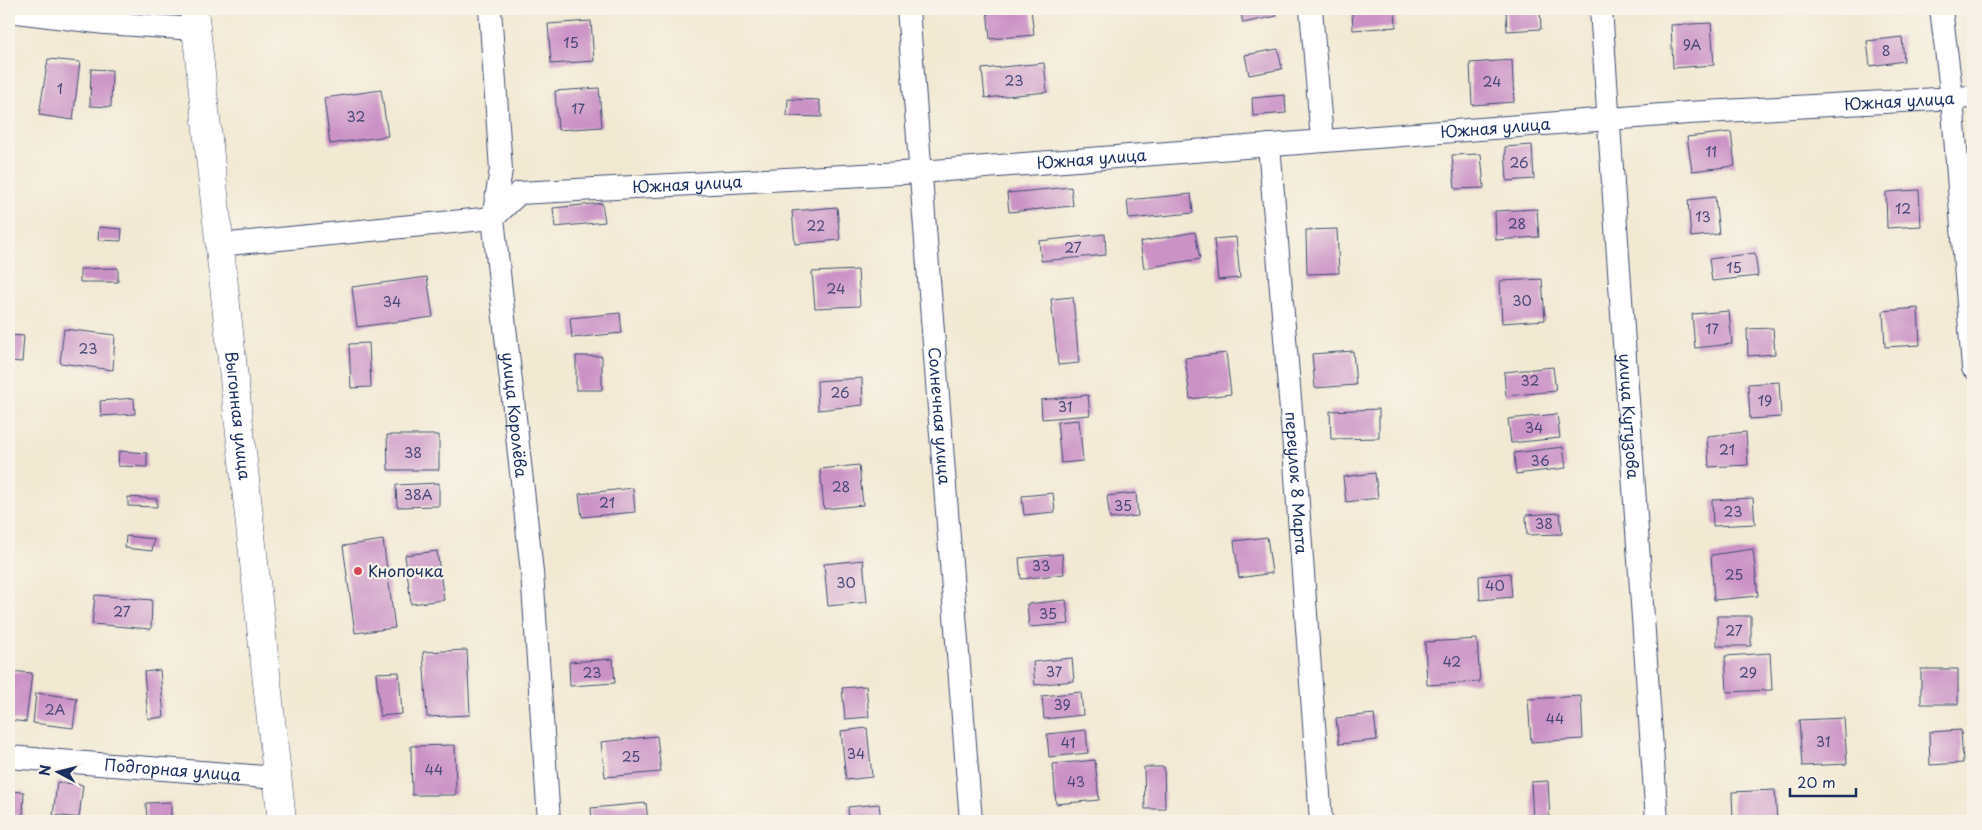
<svg xmlns="http://www.w3.org/2000/svg" width="1982" height="830" font-family="'Playpen Sans',sans-serif">
  <style>
    .building { fill: #cb92c6 }
    .lines { fill: none; stroke-linecap: round; stroke-linejoin: round }
    .minor-casing { stroke: #3b4b70; stroke-width: 24 }
    .tertiary-casing { stroke: #3b4b70; stroke-width: 29 }
    .minor { stroke: #fff; stroke-width: 22 }
    .tertiary { stroke: #fff; stroke-width: 28 }
    .poi-dot { fill: #d1495b; stroke: #f7f3e8; stroke-width: 2 }
    .labels { text-anchor: middle; stroke-width: 4.5; stroke-linejoin: round; paint-order: stroke }
    .number-label { font-size: 14px; fill: #474878 }
    .street-label { font-size: 16px; fill: #1b2f5e; stroke: #f7f3e8 }
    .poi-label { font-size: 16px; fill: #1b2f5e; stroke: #f7f3e8; text-anchor: start }
  </style>
  <rect width="100%" height="100%" fill="#f7f3e8"/>
  <filter id="ink" filterUnits="userSpaceOnUse"><feTurbulence type="fractalNoise" baseFrequency=".02" numOctaves="2"/><feDisplacementMap in="SourceGraphic" scale="10" xChannelSelector="R" yChannelSelector="G"/><feConvolveMatrix kernelMatrix="1 2 1 2 8 2 1 2 1" color-interpolation-filters="sRGB"/></filter>
  <filter id="wash" filterUnits="userSpaceOnUse"><feTurbulence type="fractalNoise" baseFrequency=".0096" numOctaves="4" result="noise"/><feDisplacementMap in="SourceGraphic" scale="20" xChannelSelector="R" yChannelSelector="G"/><feGaussianBlur stdDeviation="1.12" result="paint"/><feColorMatrix in="noise" values="0 0 0 0 0 0 0 0 0 0 0 0 0 0 0 0 0 1.4 0 .05"/><feComposite in="paint" operator="in"/></filter>
  <g filter="url(#wash)">
    <rect width="100%" height="100%" fill="#f2e9d3"/>
    <g id="blocks">
      <!-- building -->
      <path class="building" d="M987,9H1031L1034,35L990,39Z
        M1240,9H1275L1277,16L1243,23Z
        M1352,9H1395L1396,27L1353,30Z
        M1506,9H1540L1541,29L1507,31Z
        M591,21L594,61L551,64L548,24Z
        M1711,23L1714,65L1673,68L1671,25Z
        M1902,37L1904,61L1870,66L1867,41Z
        M1278,49L1282,69L1249,75L1245,55Z
        M48,59L80,62L73,120L39,115Z
        M1512,60L1514,102L1472,105L1470,63Z
        M1044,63L1047,92L985,98L982,69Z
        M91,69L112,70L111,107L90,106Z
        M599,88L602,127L558,130L555,91Z
        M381,90L388,136L330,144L324,98Z
        M1285,95L1286,113L1253,116L1252,98Z
        M788,99L819,100L822,117L787,116Z
        M1731,132L1735,166L1692,171L1687,137Z
        M1532,145L1534,179L1507,181L1505,147Z
        M1481,154L1484,188L1455,189L1452,155Z
        M1071,187L1073,206L1009,212L1007,193Z
        M1919,190L1921,226L1887,228L1886,192Z
        M1191,194L1193,213L1129,219L1127,200Z
        M1715,197L1719,234L1691,237L1688,200Z
        M602,203L605,222L555,227L553,208Z
        M837,207L840,240L795,244L792,211Z
        M1537,209L1539,237L1496,240L1495,211Z
        M99,227L122,229L121,241L98,240Z
        M1337,229L1339,273L1307,274L1306,230Z
        M1195,232L1200,259L1144,268L1140,242Z
        M1105,234L1106,255L1041,261L1039,241Z
        M1236,237L1240,278L1218,280L1214,239Z
        M1755,253L1758,276L1712,281L1709,259Z
        M118,268V282H80V269Z
        M858,270L860,306L815,308L812,272Z
        M427,277L433,317L357,327L352,287Z
        M1542,279L1545,320L1502,323L1500,281Z
        M1073,297L1079,363L1058,365L1051,299Z
        M1918,308L1920,345L1885,347L1883,311Z
        M1729,311L1732,344L1695,348L1692,314Z
        M620,313L622,333L572,338L570,318Z
        M1773,328L1775,354L1748,356L1747,329Z
        M64,329L115,335L113,370L60,363Z
        M9,335L24,336L22,362L9,361Z
        M369,343L371,387L351,388L349,344Z
        M1353,351L1356,385L1315,388L1312,354Z
        M1226,353L1231,394L1190,399L1185,358Z
        M576,356H602V390H576Z
        M1553,367L1556,391L1506,396L1504,372Z
        M862,378L863,405L818,410L817,381Z
        M1779,382L1781,417L1750,419L1748,384Z
        M1088,395L1090,415L1042,419L1041,400Z
        M134,398L135,414L101,416L100,401Z
        M1379,409V438L1331,439L1330,411Z
        M1557,414L1560,438L1511,443L1508,419Z
        M1079,420L1083,461L1061,463L1057,422Z
        M1746,432L1748,465L1709,467L1707,436Z
        M387,435H439V470H388Z
        M1563,447L1566,468L1516,474L1514,453Z
        M119,451L147,453V467L118,466Z
        M859,465L863,505L824,509L820,469Z
        M1375,473L1378,498L1346,502L1343,477Z
        M439,483V506L397,507L396,485Z
        M633,488L635,512L582,517L579,494Z
        M1053,493L1055,512L1024,515L1022,496Z
        M1136,493L1138,516L1110,519L1107,496Z
        M128,497L157,499V507L128,506Z
        M1753,498L1755,524L1713,526L1712,500Z
        M1560,513L1562,534L1527,535L1526,515Z
        M126,536L154,539L152,551L125,548Z
        M1267,537L1272,573L1239,578L1234,541Z
        M383,540L395,628L355,633L343,546Z
        M1753,549L1758,596L1714,600L1711,555Z
        M437,551L444,600L411,604L405,555Z
        M1062,554L1064,574L1021,579L1019,558Z
        M863,560L867,602L828,606L824,564Z
        M1510,573L1512,597L1480,600L1479,576Z
        M95,595L152,600L151,629L92,624Z
        M1066,600L1069,624L1029,627L1027,604Z
        M1717,616H1751V646H1717Z
        M1477,639L1480,682L1427,685L1425,642Z
        M467,650L470,715L427,717L423,652Z
        M1770,653L1772,690L1727,692L1725,656Z
        M1072,658L1074,681L1035,685L1033,662Z
        M613,659L615,683L570,686L569,662Z
        M1921,669H1958V704H1921Z
        M160,670L164,717L148,719L144,672Z
        M9,671L32,673L26,722L9,720Z
        M399,672L402,714L380,716L376,673Z
        M866,686L869,717L845,719L842,688Z
        M1081,692L1083,715L1044,719L1042,696Z
        M36,693L77,698L73,728L33,723Z
        M1581,696L1583,739L1531,742L1528,699Z
        M1374,714L1377,740L1339,744L1336,718Z
        M1844,718L1847,764L1802,766L1799,720Z
        M867,728L872,777L846,780L841,731Z
        M1086,730L1088,753L1049,757L1047,734Z
        M1961,730L1963,763L1930,765L1929,732Z
        M657,736L661,772L605,777L601,742Z
        M455,745L456,795H412L411,746Z
        M1095,760L1099,800L1056,804L1053,764Z
        M1144,767H1164L1165,809H1145Z
        M1548,781L1550,821H1533L1531,782Z
        M57,782L83,785L79,818L53,815Z
        M1775,790L1777,821H1733L1732,792Z
        M9,791L24,792L23,815L9,814Z
        M171,802V821H147L146,803Z
        M646,803L648,821H592L591,808Z
        M879,804L881,821H849L848,807Z"/>
    </g>
  </g>
  <g filter="url(#ink)">
    <use href="#blocks" fill-opacity="0" stroke="#3b4b70" stroke-width="1"/>
    <g class="lines">
      <!-- minor casing -->
      <g class="minor-casing">
        <g id="minor">
          <path id="s1" d="M490,9L501,170L493,218L532,572L549,821"/>
          <path id="s2" d="M908,9L971,821"/>
          <path d="M1311,9L1322,140"/>
          <path id="s3" d="M1601,9L1657,821"/>
          <path d="M1941,9L1952,98L1973,368"/>
          <path d="M9,11L105,23L196,29"/>
          <path id="s4" d="M1269,145L1293,435L1321,821"/>
          <path id="s5" d="M219,245L493,218L519,193L921,172L1688,113L1973,97"/>
          <path id="s6" d="M9,757L277,778"/>
        </g>
      </g>
      <!-- tertiary casing -->
      <g class="tertiary-casing">
        <g id="tertiary">
          <path id="s7" d="M194,9L282,821"/>
        </g>
      </g>
      <!-- minor -->
      <use href="#minor" class="minor"/>
      <!-- tertiary -->
      <use href="#tertiary" class="tertiary"/>
    </g>
  </g>
  <!-- markers -->
  <circle class="poi-dot" cx="358" cy="571" r="5"/>
  <g class="labels">
    <!-- number labels -->
    <g class="number-label">
      <text x="571" y="48">15</text>
      <text x="1692" y="50">9А</text>
      <text x="1886" y="56">8</text>
      <text x="1014" y="86">23</text>
      <text x="1492" y="87">24</text>
      <text x="60" y="94">1</text>
      <text x="578" y="114">17</text>
      <text x="356" y="122">32</text>
      <text x="1711" y="157">11</text>
      <text x="1519" y="168">26</text>
      <text x="1903" y="214">12</text>
      <text x="1703" y="222">13</text>
      <text x="1517" y="229">28</text>
      <text x="816" y="231">22</text>
      <text x="1073" y="253">27</text>
      <text x="1734" y="273">15</text>
      <text x="836" y="294">24</text>
      <text x="1522" y="306">30</text>
      <text x="392" y="307">34</text>
      <text x="1712" y="334">17</text>
      <text x="88" y="354">23</text>
      <text x="1530" y="386">32</text>
      <text x="840" y="398">26</text>
      <text x="1765" y="406">19</text>
      <text x="1065" y="412">31</text>
      <text x="1534" y="433">34</text>
      <text x="1727" y="455">21</text>
      <text x="413" y="458">38</text>
      <text x="1540" y="466">36</text>
      <text x="841" y="492">28</text>
      <text x="418" y="500">38А</text>
      <text x="607" y="508">21</text>
      <text x="1123" y="511">35</text>
      <text x="1733" y="517">23</text>
      <text x="1544" y="529">38</text>
      <text x="1041" y="571">33</text>
      <text x="1734" y="580">25</text>
      <text x="846" y="588">30</text>
      <text x="1495" y="591">40</text>
      <text x="122" y="617">27</text>
      <text x="1048" y="619">35</text>
      <text x="1734" y="636">27</text>
      <text x="1452" y="667">42</text>
      <text x="1054" y="677">37</text>
      <text x="592" y="678">23</text>
      <text x="1748" y="678">29</text>
      <text x="1062" y="710">39</text>
      <text x="55" y="715">2А</text>
      <text x="1555" y="724">44</text>
      <text x="1823" y="747">31</text>
      <text x="1068" y="748">41</text>
      <text x="856" y="759">34</text>
      <text x="631" y="762">25</text>
      <text x="434" y="775">44</text>
      <text x="1076" y="787">43</text>
    </g>
    <!-- street labels -->
    <g class="street-label">
      <text dy="6" stroke="none"><textPath href="#s5" startOffset="1695">Южная улица</textPath></text>
      <text dy="6" stroke="none"><textPath href="#s5" startOffset="1290">Южная улица</textPath></text>
      <text dy="6" stroke="none"><textPath href="#s5" startOffset="885">Южная улица</textPath></text>
      <text dy="6" stroke="none"><textPath href="#s5" startOffset="480">Южная улица</textPath></text>
      <text dy="6" stroke="none"><textPath href="#s7" startOffset="409">Выгонная улица</textPath></text>
      <text dy="6" stroke="none"><textPath href="#s1" startOffset="408">улица Королёва</textPath></text>
      <text dy="6" stroke="none"><textPath href="#s2" startOffset="408">Солнечная улица</textPath></text>
      <text dy="6" stroke="none"><textPath href="#s3" startOffset="408">улица Кутузова</textPath></text>
      <text dy="6" stroke="none"><textPath href="#s4" startOffset="339">переулок 8 Марта</textPath></text>
      <text dy="6" stroke="none"><textPath href="#s6" startOffset="164">Подгорная улица</textPath></text>
    </g>
    <!-- poi labels -->
    <g class="poi-label">
      <text x="368" y="577">Кнопочка</text>
    </g>
  </g>
  <!-- margin -->
  <rect width="1982" height="830" fill="none" stroke="#f7f3e8" stroke-width="30"/>
  <!-- north arrow -->
  <g transform="translate(58 772) rotate(277)" stroke="#f7f3e8" stroke-width="4" paint-order="stroke">
  <path d="M0-4L9 19L0 12L-9 19Z" fill="#1b2f5e"/>
  <text y="-8" font-size="14" font-weight="bold" text-anchor="middle" fill="#1b2f5e">N</text>
  </g>
  <!-- scale -->
  <path d="M1790 788v8h66v-8" fill="none" stroke="#1b2f5e" stroke-width="2.5"/>
  <text x="1797" y="788" font-size="15" fill="#1b2f5e" stroke="#f7f3e8" stroke-width="4" paint-order="stroke">20 m</text>
</svg>
